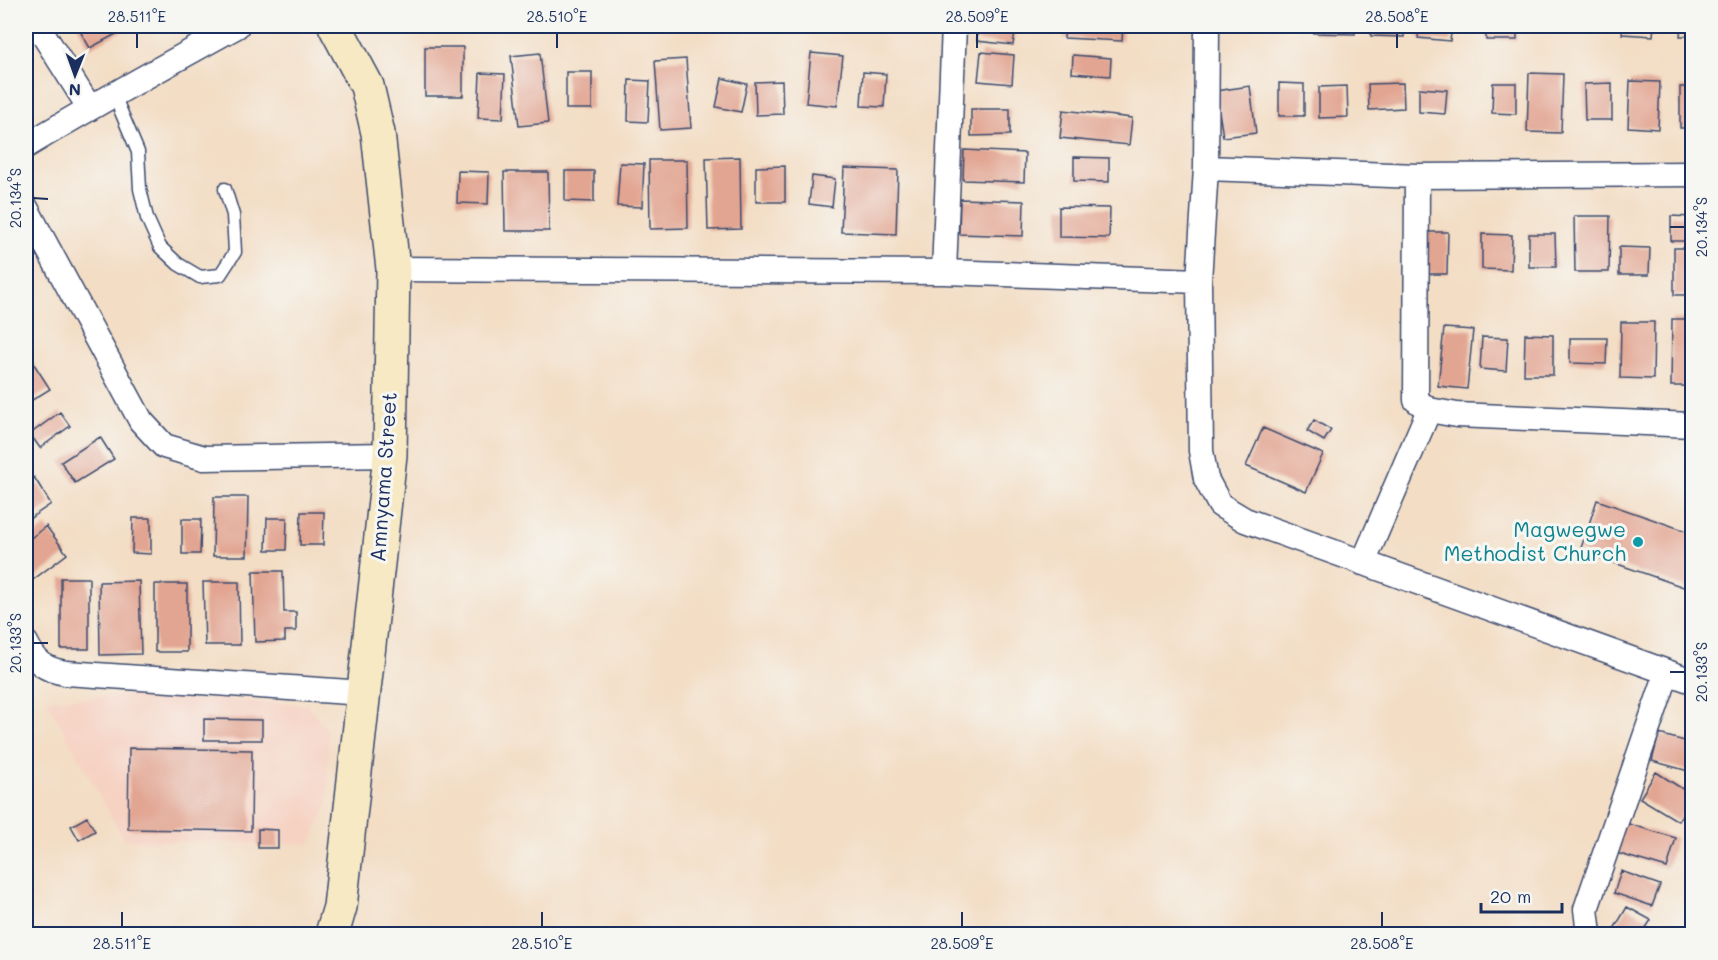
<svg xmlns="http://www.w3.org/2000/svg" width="1718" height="960" font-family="Mali,sans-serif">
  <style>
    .built { fill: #f6d2c3 }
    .building { fill: #e2a592 }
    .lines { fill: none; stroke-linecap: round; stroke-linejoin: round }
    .lane-casing { stroke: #3b496d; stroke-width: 15 }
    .street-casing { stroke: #3b496d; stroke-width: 27 }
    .secondary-casing { stroke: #3b496d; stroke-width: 36 }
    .lane { stroke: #fff; stroke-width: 12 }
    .street { stroke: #fff; stroke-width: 24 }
    .secondary { stroke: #f7e9c3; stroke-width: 33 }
    .ticks { fill: none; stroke: #1b2f5e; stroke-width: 2 }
    .culture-dot { fill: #0f9aa8; stroke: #f6f6f2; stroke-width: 2 }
    .labels { text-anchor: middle; stroke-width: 6; stroke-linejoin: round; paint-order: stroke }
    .street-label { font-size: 21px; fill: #1b2f5e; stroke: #f6f6f2 }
    .culture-label { font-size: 21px; fill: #0d838f; stroke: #f6f6f2; text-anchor: end }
    .neatline { fill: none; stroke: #1b2f5e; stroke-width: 2 }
    .ticks-label { font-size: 15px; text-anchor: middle; fill: #1b2f5e }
  </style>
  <rect width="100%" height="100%" fill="#f6f6f2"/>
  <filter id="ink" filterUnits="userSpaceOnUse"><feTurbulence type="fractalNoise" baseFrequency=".0167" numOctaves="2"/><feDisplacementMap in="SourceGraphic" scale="12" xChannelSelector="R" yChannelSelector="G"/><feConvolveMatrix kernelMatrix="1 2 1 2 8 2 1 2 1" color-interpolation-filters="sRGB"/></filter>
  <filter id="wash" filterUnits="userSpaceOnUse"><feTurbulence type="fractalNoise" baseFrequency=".008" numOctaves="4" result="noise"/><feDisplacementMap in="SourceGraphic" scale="24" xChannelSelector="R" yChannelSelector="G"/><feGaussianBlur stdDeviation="1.35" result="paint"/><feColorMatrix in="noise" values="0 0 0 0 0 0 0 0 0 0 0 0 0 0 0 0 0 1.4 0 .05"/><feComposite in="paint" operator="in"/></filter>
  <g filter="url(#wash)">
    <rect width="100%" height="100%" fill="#f3ddc4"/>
    <!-- built -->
    <path class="built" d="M127,695L307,704L328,731V803L310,844L124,840L47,700Z"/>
    <g id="blocks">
      <!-- building -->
      <path class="building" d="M77,26H131L90,48Z
        M978,26H1016L1013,45L977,41Z
        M1065,26H1123L1122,41L1064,38Z
        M1315,26H1355V34L1314,33Z
        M1371,26H1405L1404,37L1371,36Z
        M1419,26H1452L1450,41L1418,38Z
        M1486,26H1517V40H1486Z
        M1623,26H1654L1653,36L1622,34Z
        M1681,26H1692V36H1680Z
        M425,47H463V96H425Z
        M981,52L1014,55L1012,84L978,81Z
        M540,53L548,123L519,126L511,56Z
        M811,53L843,56L837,106L806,103Z
        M1073,55L1111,58L1110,76L1072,73Z
        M686,59L691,128L660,130L655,61Z
        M566,72H592V109H566Z
        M863,72L886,74L884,107L861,106Z
        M480,73L505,74L503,119L478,118Z
        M1529,73L1563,74L1561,133L1527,132Z
        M722,78L747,84L741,112L716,107Z
        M629,80L650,81L648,122L628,121Z
        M782,81L783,114L756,115L755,82Z
        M1630,81L1660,82L1658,129L1628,127Z
        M1279,83L1304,84V116H1279Z
        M1403,83L1404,108L1369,110L1368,84Z
        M1493,83H1516V114L1492,113Z
        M1612,83V120H1585L1584,84Z
        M1250,86L1256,133L1223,137L1216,91Z
        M1347,86L1348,117L1319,118V87Z
        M1680,87H1692V128H1680Z
        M1419,88L1447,90L1445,114L1419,112Z
        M971,109H1010V135L971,136Z
        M1063,110L1132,118L1129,145L1060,138Z
        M964,150L1025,153L1024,182L963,180Z
        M740,157L741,229L708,230L706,158Z
        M1074,157L1109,158V182L1074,181Z
        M649,160H687L688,228L650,229Z
        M620,163L644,164L642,207L617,206Z
        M785,166V202H756V167Z
        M844,168L898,170L896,234L841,232Z
        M458,171L489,172L488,204L457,203Z
        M565,171H594V202L565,201Z
        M504,172H548L549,231H505Z
        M812,176L835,179L832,207L809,204Z
        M960,199L1024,201L1023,236L959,234Z
        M1059,207L1110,208L1109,238L1059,237Z
        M1574,216H1610L1609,272H1575Z
        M1671,216L1692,217V241H1671Z
        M1418,232H1448L1447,274H1417Z
        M1482,234L1512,235L1511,270L1482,269Z
        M1529,234H1555L1556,267H1529Z
        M1619,247L1650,248L1649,275H1619Z
        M1674,248H1692V295H1674Z
        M1672,319H1692V386H1671Z
        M1621,322H1654L1653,379L1620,378Z
        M1444,328L1473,330L1467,389L1438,386Z
        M1525,334L1553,335V375H1524Z
        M1482,337L1508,338L1506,371L1480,369Z
        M1570,338H1607L1606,364L1570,363Z
        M32,361L50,389L26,404V365Z
        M60,412L70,426L40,448L30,434Z
        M1314,420L1331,430L1324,441L1307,431Z
        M1263,428L1323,454L1306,492L1246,466Z
        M100,437L114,459L75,483L61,462Z
        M34,477L51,504L26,521V483Z
        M214,497H248L247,556H213Z
        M1597,500L1692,533V590L1580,551Z
        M301,512H324L323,545H300Z
        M133,518H151V554L132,553Z
        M267,518H287L286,550H266Z
        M182,519H201L200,554H182Z
        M46,526L67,554L26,585V542Z
        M253,571H283L284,612H296V631H285V641L255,642Z
        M61,578H89V649H61Z
        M139,581L141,654L100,655L99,582Z
        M203,582H239L240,645H205Z
        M155,584H187V652H155Z
        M204,719L262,720V740H204Z
        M1659,734L1692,743V772L1652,761Z
        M129,748L252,750L251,831L128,829Z
        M1656,772L1692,795V799L1678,821L1640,798Z
        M87,817L95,831L79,840L71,826Z
        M1622,822L1676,838L1667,868L1613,852Z
        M258,829L278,830V848H258Z
        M1621,871L1660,885L1652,906L1614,893Z
        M1627,907L1651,920L1642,934H1611Z"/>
    </g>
  </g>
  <g filter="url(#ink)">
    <use href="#blocks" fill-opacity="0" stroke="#3b496d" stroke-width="1.5"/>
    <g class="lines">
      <!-- lane casing -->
      <g class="lane-casing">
        <path id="lane" d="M114,95L138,152L140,189L147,218L160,247L178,264L200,277L220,275L235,252L233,215L225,189"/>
      </g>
      <!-- street casing -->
      <g class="street-casing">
        <path id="street" d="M38,26L89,107
          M1207,26L1206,168L1199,281L1201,451L1206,479L1220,505L1245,520L1692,681
          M26,146C95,104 166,65 237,26
          M1206,168L1417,176L1692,174
          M1417,176L1416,400L1429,410L1457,415L1692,425
          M26,208L141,421L164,446L204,458L390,455
          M393,269L944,272L1199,281
          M944,272L954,26
          M1363,563L1429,410
          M26,643C35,662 45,670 66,673L364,693
          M1589,934L1586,909L1667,673"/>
      </g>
      <!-- secondary casing -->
      <g class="secondary-casing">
        <path id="secondary" d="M332,934L340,907L390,455L393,269L378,133L367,86L335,26"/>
      </g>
      <!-- lane -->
      <use href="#lane" class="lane"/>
      <!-- street -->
      <use href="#street" class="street"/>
      <!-- secondary -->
      <use href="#secondary" class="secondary"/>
    </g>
  </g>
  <!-- ticks -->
  <path class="ticks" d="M137,48V33M557,48V33M977,48V33M1397,48V33M33,198L48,199M1670,227H1685M33,643H48M1670,672H1685M122,927V912M542,927V912M962,927V912M1382,927V912"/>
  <!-- markers -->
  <circle class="culture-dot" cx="1638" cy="542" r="6"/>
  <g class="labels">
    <!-- street labels -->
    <g class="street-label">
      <text transform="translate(384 477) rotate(-86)" y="7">Amnyama Street</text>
    </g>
    <!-- culture labels -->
    <g class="culture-label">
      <text x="1626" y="537">Magwegwe<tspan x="1626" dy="24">Methodist Church</tspan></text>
    </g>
  </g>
  <!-- margin -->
  <rect width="1718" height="960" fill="none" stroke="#f6f6f2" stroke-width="66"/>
  <!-- north arrow -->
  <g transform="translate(75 75) rotate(181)" stroke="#f6f6f2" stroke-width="4.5" paint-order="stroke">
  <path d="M0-4.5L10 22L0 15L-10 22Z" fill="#1b2f5e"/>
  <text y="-9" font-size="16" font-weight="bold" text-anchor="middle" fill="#1b2f5e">N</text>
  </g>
  <!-- scale -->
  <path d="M1481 903v9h81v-9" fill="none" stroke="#1b2f5e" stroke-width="3"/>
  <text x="1490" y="903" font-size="18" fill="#1b2f5e" stroke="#f6f6f2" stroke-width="4.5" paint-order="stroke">20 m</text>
  <rect x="33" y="33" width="1652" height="894" class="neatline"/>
  <g class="ticks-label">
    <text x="137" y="22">28.511°E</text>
    <text x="557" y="22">28.510°E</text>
    <text x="977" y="22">28.509°E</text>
    <text x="1397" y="22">28.508°E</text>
    <text transform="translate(16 198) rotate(-90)" y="5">20.134°S</text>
    <text transform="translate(1702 227) rotate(-90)" y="5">20.134°S</text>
    <text transform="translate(16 643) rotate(-90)" y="5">20.133°S</text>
    <text transform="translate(1702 672) rotate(-90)" y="5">20.133°S</text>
    <text x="122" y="949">28.511°E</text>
    <text x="542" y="949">28.510°E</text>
    <text x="962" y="949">28.509°E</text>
    <text x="1382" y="949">28.508°E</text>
  </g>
</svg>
